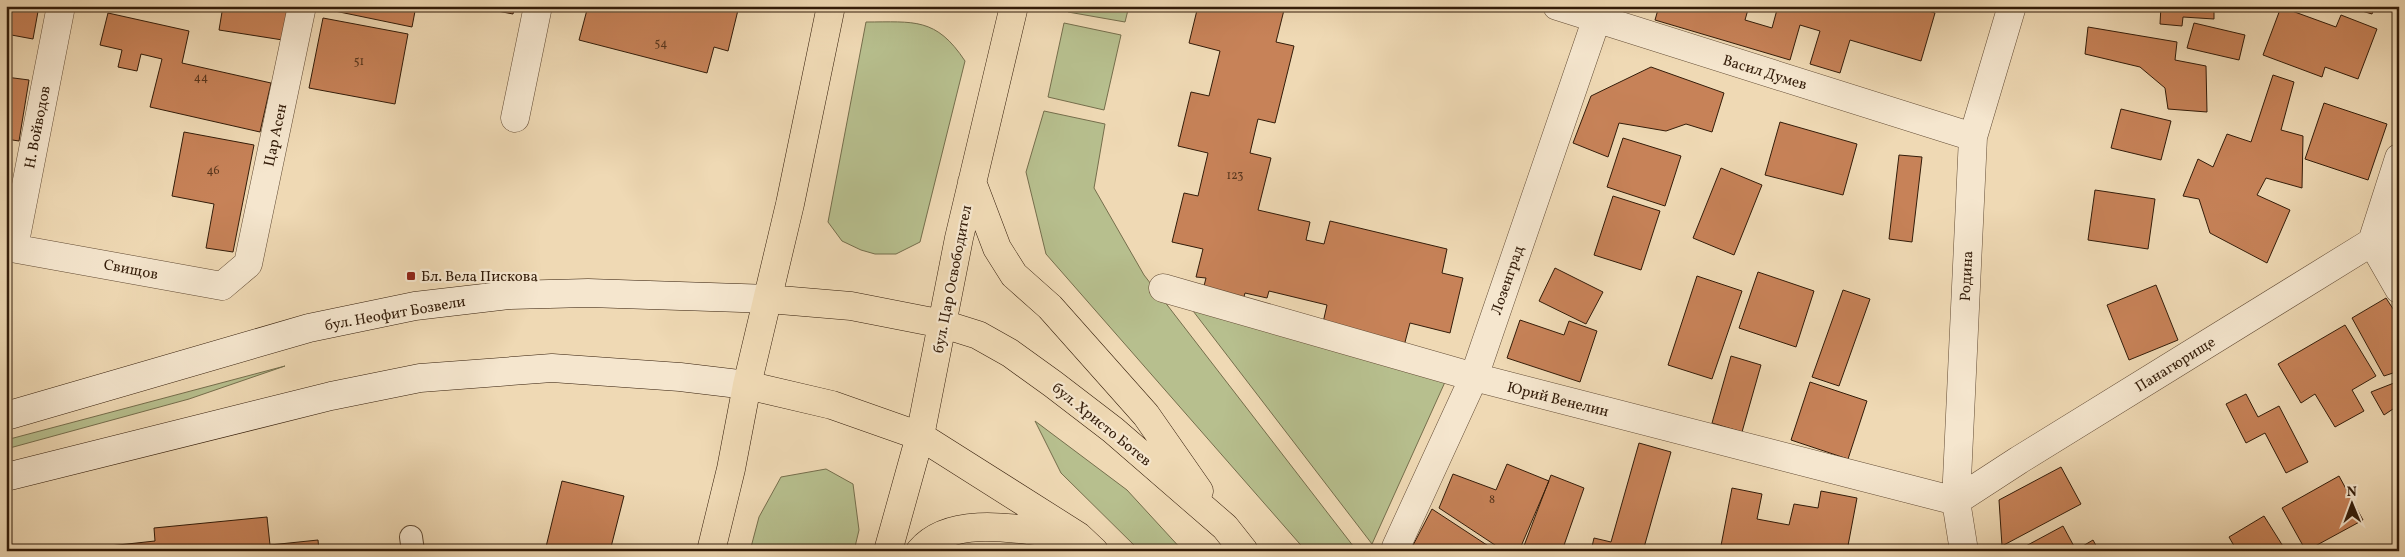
<svg xmlns="http://www.w3.org/2000/svg" width="2405" height="557" font-family="Vollkorn,serif">
  <style>
    .green { fill: #b7bf8e; stroke: #756e4c }
    .building { fill: #c78258; stroke: #331c09 }
    .lines { fill: none; stroke-linecap: round; stroke-linejoin: round }
    .lane-casing { stroke: #624b34; stroke-width: 24 }
    .street-casing { stroke: #624b34; stroke-width: 29 }
    .secondary-casing { stroke: #331c09; stroke-width: 29 }
    .primary-casing { stroke: #331c09; stroke-width: 29 }
    .lane { stroke: #f5e6ce; stroke-width: 22 }
    .street { stroke: #f5e6ce; stroke-width: 28 }
    .secondary { stroke: #f5e6ce; stroke-width: 28 }
    .primary { stroke: #efd9b4; stroke-width: 28 }
    .poi-dot { fill: #8f2418; stroke: #f5e6ce; stroke-width: 2 }
    .labels { text-anchor: middle; stroke-width: 4.5; stroke-linejoin: round; paint-order: stroke }
    .number-label { font-size: 12px; fill: #58361d }
    .street-label { font-size: 15px; fill: #331c09; stroke: #f5e6ce }
    .poi-label { font-size: 15px; fill: #331c09; stroke: #f5e6ce; text-anchor: start }
  </style>
  <rect width="100%" height="100%" fill="#efd9b4"/>
  <filter id="stains"><feTurbulence type="fractalNoise" baseFrequency=".004" numOctaves="4"/><feColorMatrix values="0 0 0 0 .2 0 0 0 0 .09 0 0 0 0 .02 0 0 0 .5 -.17"/></filter>
  <radialGradient id="worn" r=".72"><stop offset=".6" stop-color="#630" stop-opacity="0"/><stop offset="1" stop-color="#630" stop-opacity=".3"/></radialGradient>
  <!-- green -->
  <path class="green" d="M1069,6H1129L1125,22L1068,12Z
    M866,22C914,22 936,17 965,61L920,242L896,254H875L861,250L842,241L828,222Z
    M1064,23L1121,35L1104,110L1048,97Z
    M1044,111L1105,124L1094,188L1144,275L1357,551H1306L1046,254L1026,172Z
    M1190,307L1445,382L1372,544Z
    M285,366L189,399L6,449V440Z
    M1035,421L1127,490L1183,551H1140L1061,473Z
    M826,469L853,484L859,530L854,551H750L759,517L781,477Z"/>
  <!-- building -->
  <path class="building" d="M6,6H39L33,39L6,34Z
    M223,6H294L289,41L219,30Z
    M326,6H416L412,27L325,9Z
    M471,6H515L513,14Z
    M588,6H739L728,51L714,47L707,73L579,40Z
    M1198,6H1285L1276,42L1294,46L1275,123L1258,119L1250,153L1271,158L1258,210L1310,222L1306,240L1324,244L1330,221L1447,249L1442,273L1463,278L1450,333L1410,323L1404,346L1322,327L1327,305L1269,291L1267,298L1245,293L1242,304L1202,294L1206,278L1196,277L1203,249L1172,242L1184,193L1198,196L1208,153L1178,146L1191,92L1209,96L1220,51L1189,43Z
    M1659,6H1699L1715,11L1717,6H1749L1745,20L1772,28L1778,6H1911L1935,13L1921,61L1850,40L1840,73L1810,64L1820,31L1800,25L1790,60L1655,20Z
    M2161,6H2214V19L2183,17L2182,26L2160,24Z
    M2345,6H2375L2372,14Z
    M2281,7L2336,27L2341,15L2377,29L2358,79L2325,67L2322,77L2263,55Z
    M108,13L189,31L182,63L271,83L260,132L150,107L162,59L141,54L137,71L118,67L122,50L100,45Z
    M323,18L408,34L395,104L309,88Z
    M2194,23L2245,35L2239,60L2187,48Z
    M2088,27L2177,42L2175,60L2206,66L2207,112L2168,109L2165,88L2140,67L2085,54Z
    M1651,67L1724,93L1712,132L1686,124L1666,131L1619,123L1608,157L1573,143L1591,96Z
    M2273,75L2294,82L2281,130L2303,136L2302,188L2266,178L2257,195L2290,210L2267,263L2210,233L2199,199L2183,196L2198,159L2213,167L2227,134L2251,142Z
    M6,77L29,80L19,141L6,139Z
    M2324,103L2387,124L2368,180L2305,159Z
    M2121,109L2171,121L2161,160L2111,148Z
    M1780,122L1857,144L1843,195L1765,175Z
    M184,132L254,145L233,252L206,248L214,204L172,196Z
    M1623,138L1681,156L1665,206L1607,187Z
    M1899,155L1922,157L1912,242L1889,239Z
    M1721,168L1762,185L1734,255L1693,238Z
    M2095,190L2155,199L2148,249L2088,240Z
    M1613,196L1660,211L1641,270L1594,255Z
    M1555,268L1603,292L1586,324L1539,301Z
    M1758,272L1814,291L1796,347L1739,328Z
    M1697,276L1742,291L1712,379L1668,365Z
    M2156,285L2178,340L2129,360L2107,305Z
    M1843,290L1870,299L1839,386L1812,377Z
    M2386,298L2399,318V371L2384,376L2352,318Z
    M1520,320L1564,335L1569,321L1597,331L1580,382L1507,358Z
    M2345,325L2376,376L2352,390L2364,411L2335,427L2315,394L2301,403L2278,364Z
    M1731,356L1761,365L1742,432L1712,423Z
    M2399,381V405L2384,415L2371,392Z
    M1810,382L1867,401L1848,459L1791,440Z
    M2246,394L2258,417L2279,406L2308,462L2286,473L2265,433L2246,443L2226,404Z
    M1639,443L1671,452L1643,551H1591L1594,538L1611,542Z
    M1507,464L1549,481L1519,551H1504L1439,508L1453,474L1496,490Z
    M2061,467L2081,504L2002,546L1999,500Z
    M1551,475L1584,488L1562,551H1522Z
    M2339,476L2363,520L2306,551L2282,508Z
    M562,481L624,496L610,551H545Z
    M1732,488L1762,494L1757,519L1789,525L1794,504L1818,508L1821,491L1857,498L1847,551H1720Z
    M1432,509L1496,551H1410Z
    M2264,516L2286,551H2237L2229,537Z
    M267,517L270,545L318,540L319,551H63L155,541L154,528Z
    M2063,526L2076,550L2093,540L2099,551H2027L2024,547Z"/>
  <g class="lines">
    <!-- lane casing -->
    <g class="lane-casing">
      <path id="lane" d="M411,537L413,551"/>
    </g>
    <!-- street casing -->
    <g class="street-casing">
      <path id="street" d="M1557,6L1973,137
        M515,118L538,6
        M2399,158L2372,242L2399,289
        M6,247L222,286L248,264L302,6
        M14,247L61,6
        M1163,288L1474,377L1956,501L2019,460L2372,242L2399,236
        M1396,547L1474,377L1601,6
        M1964,551L1956,501L1973,137L2012,6"/>
    </g>
    <!-- secondary casing -->
    <g class="secondary-casing">
      <path id="secondary" d="M6,416L309,328L415,306L510,295L588,293L768,299
        M6,477L331,396L420,378L552,368L680,377L747,385"/>
    </g>
    <!-- primary casing -->
    <g class="primary-casing">
      <path id="primary" d="M972,182L997,248L1014,275L1050,307L1146,415L1199,491
        M768,299L851,306L943,324L978,335L1010,353L1053,384L1113,430L1225,527L1244,551
        M747,385L832,405L920,436L1078,536L1094,551
        M711,551L731,469L747,385L790,204L831,6
        M888,551L920,436L959,238L1014,6
        M920,551C953,512 1027,531 1071,536"/>
    </g>
    <!-- lane -->
    <use href="#lane" class="lane"/>
    <!-- street -->
    <use href="#street" class="street"/>
    <!-- secondary -->
    <use href="#secondary" class="secondary"/>
    <!-- primary -->
    <use href="#primary" class="primary"/>
  </g>
  <!-- markers -->
  <rect class="poi-dot" x="406" y="271" width="10" height="10" rx="2.5"/>
  <g class="labels">
    <!-- number labels -->
    <g class="number-label">
      <text x="661" y="47">54</text>
      <text x="359" y="65">51</text>
      <text x="201" y="81">44</text>
      <text x="213" y="174">46</text>
      <text x="1235" y="179">123</text>
      <text x="1492" y="503">8</text>
    </g>
    <!-- street labels -->
    <g class="street-label">
      <text transform="translate(1765 72) rotate(17)" y="5">Васил Думев</text>
      <text transform="translate(37 127) rotate(-79)" y="5">Н. Войводов</text>
      <text transform="translate(275 135) rotate(-78)" y="5">Цар Асен</text>
      <text transform="translate(131 269) rotate(11)" y="5">Свищов</text>
      <text transform="translate(1966 276) rotate(-87)" y="5">Родина</text>
      <text transform="translate(952 279) rotate(-79)" y="5">бул. Цар Освободител</text>
      <text transform="translate(1507 280) rotate(-71)" y="5">Лозенград</text>
      <text transform="translate(395 313) rotate(-10)" y="5">бул. Неофит Бозвели</text>
      <text transform="translate(2175 364) rotate(-32)" y="5">Панагюрище</text>
      <text transform="translate(1558 399) rotate(14)" y="5">Юрий Венелин</text>
      <text transform="translate(1102 424) rotate(39)" y="5">бул. Христо Ботев</text>
    </g>
    <!-- poi labels -->
    <g class="poi-label">
      <text x="421" y="281">Бл. Вела Пискова</text>
    </g>
  </g>
  <!-- margin -->
  <rect width="2405" height="557" fill="none" stroke="#efd9b4" stroke-width="25"/>
  <rect x="8" y="8" width="2390" height="542" fill="none" stroke="#331c09" stroke-width="2.5"/>
  <rect x="12" y="12" width="2380" height="532" fill="none" stroke="#331c09"/>
  <!-- north arrow -->
  <g transform="translate(2352 504) rotate(359)" stroke="#f5e6ce" stroke-width="4" paint-order="stroke">
  <path d="M0-4L9 19L0 12L-9 19Z" fill="#331c09"/>
  <text y="-8" font-size="14" font-weight="bold" text-anchor="middle" fill="#331c09">N</text>
  </g>
  <rect width="100%" height="100%" filter="url(#stains)"/>
  <rect width="100%" height="100%" fill="url(#worn)"/>
</svg>
